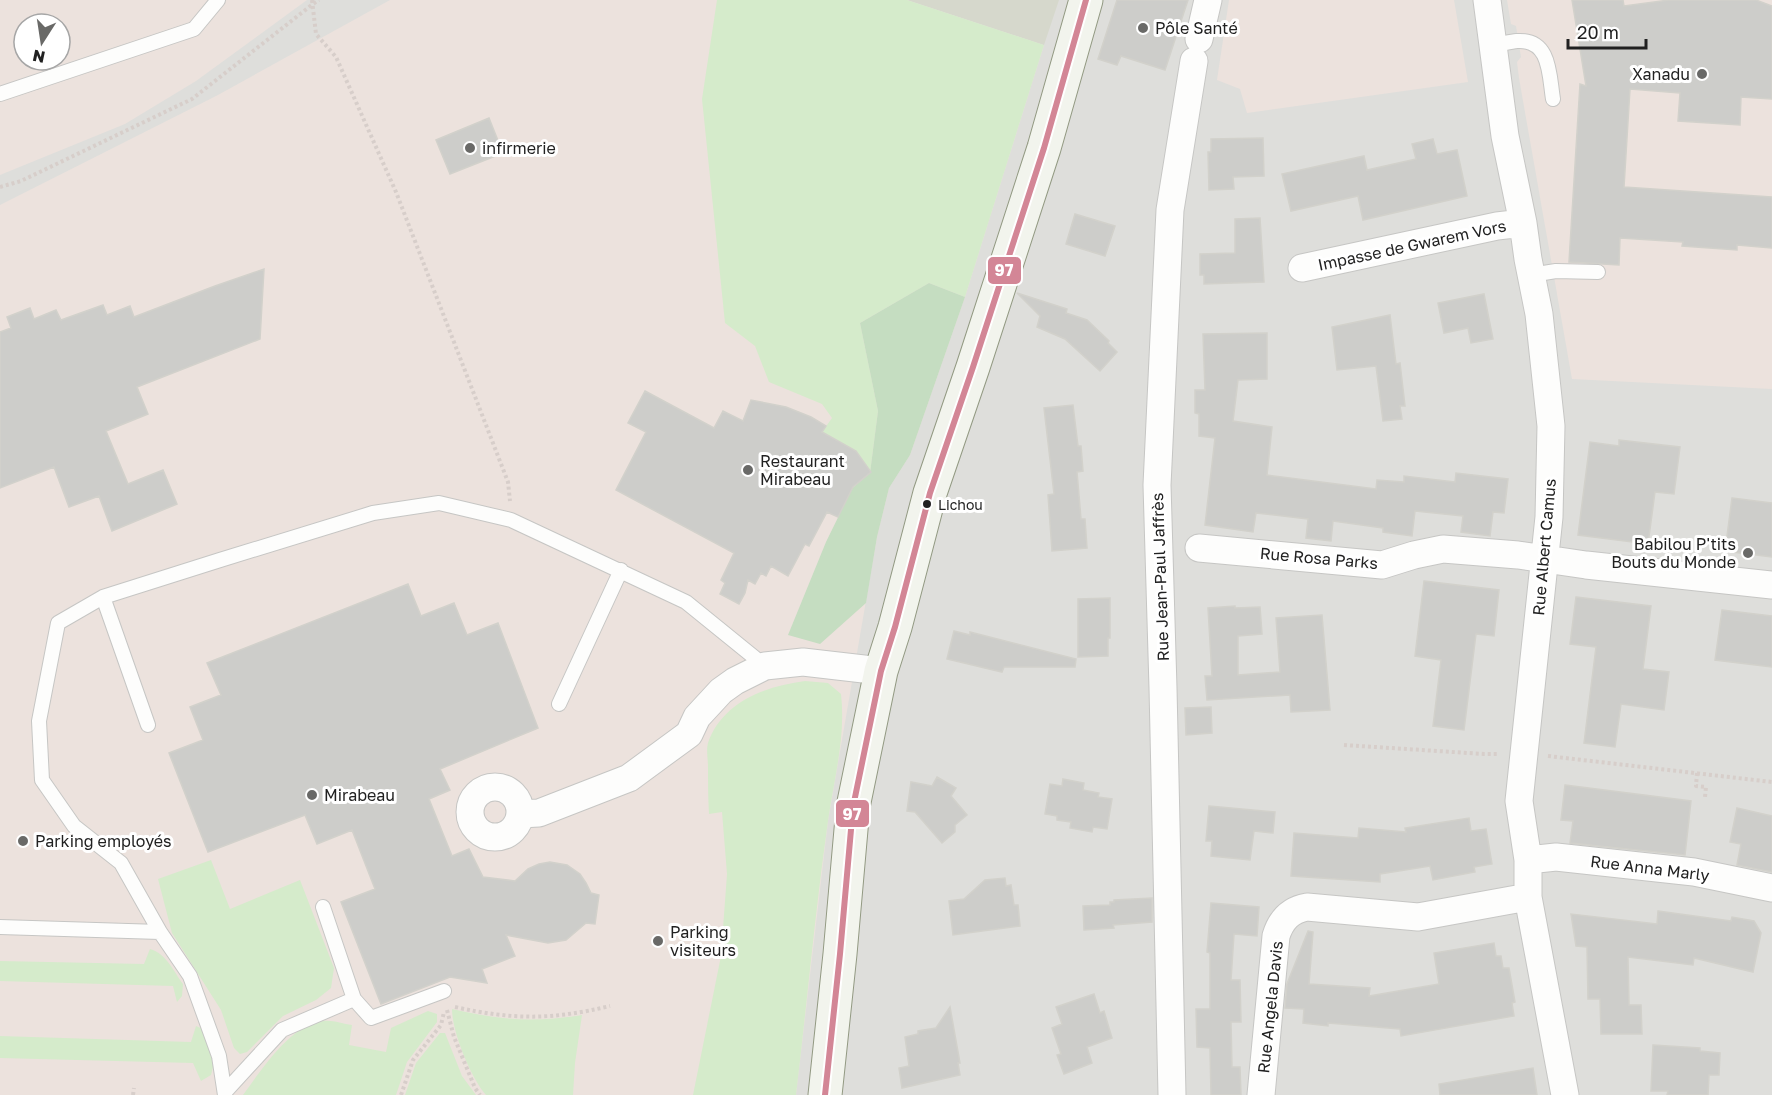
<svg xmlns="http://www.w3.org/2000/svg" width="1772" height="1095" font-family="'Golos Text',sans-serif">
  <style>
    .residential { fill: #dededb; fill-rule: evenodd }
    .commercial { fill: #ece2dd; fill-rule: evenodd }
    .construction { fill: #d6d8cc }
    .grass { fill: #d5ebcb }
    .forest { fill: #c5ddc1 }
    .building { fill: #cdcdca; stroke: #d2d1cb; stroke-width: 1.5 }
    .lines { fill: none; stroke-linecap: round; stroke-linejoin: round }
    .service-casing { stroke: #c6c6c4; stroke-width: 16 }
    .minor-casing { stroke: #c6c6c4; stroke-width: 29 }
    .secondary-casing { stroke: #929982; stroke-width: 35 }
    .path { stroke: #d7ceca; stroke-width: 4; stroke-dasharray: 3 3; stroke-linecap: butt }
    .service { stroke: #fdfdfc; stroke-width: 14 }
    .minor { stroke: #fdfdfc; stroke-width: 27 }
    .secondary { stroke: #f2f4ed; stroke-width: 33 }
    .bus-1-casing { stroke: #fff; stroke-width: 10 }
    .bus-1 { stroke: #d38696; stroke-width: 6 }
    .poi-dot { fill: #696967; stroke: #fff; stroke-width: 2 }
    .bus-dot { fill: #212121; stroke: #fff; stroke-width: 2 }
    .labels { text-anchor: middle; stroke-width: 6; stroke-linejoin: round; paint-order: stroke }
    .bus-label { font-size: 14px; fill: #212121; stroke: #fff; text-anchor: start }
    .poi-label { font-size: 16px; fill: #212121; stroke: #fff; text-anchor: start }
    .street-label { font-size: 16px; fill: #212121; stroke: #fff }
    .line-badge { stroke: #fff; stroke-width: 2 }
    .badge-label { font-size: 16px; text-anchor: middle; font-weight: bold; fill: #fff }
  </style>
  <rect width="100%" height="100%" fill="#efefea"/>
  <!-- residential -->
  <path class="residential" d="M0,0H1772V1095H0ZM24,24H60V60H24Z"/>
  <!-- commercial -->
  <path class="commercial" d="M0,0H307L196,81L125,124L0,175ZM24,24H60V60H24Z
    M390,0H907L1044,45L965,297L910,455L889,488L877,537L828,821L796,1095H0V205L218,95Z
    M1229,0H1454L1468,82L1247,113L1240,89L1217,80Z
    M1507,0H1772V389L1572,379L1519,78L1517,62L1521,57L1516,26L1511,24Z"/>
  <!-- construction -->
  <path class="construction" d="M907,0H1059L1044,45Z"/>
  <!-- grass -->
  <path class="grass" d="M717,0H907L1044,45L965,297L929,283L860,323L878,411L870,473L856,451L822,432L832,418L822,404L769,382L755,346L725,323L702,99Z
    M805,681L828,683L841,694C846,737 834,779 828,821C815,912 807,1004 796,1095H693L721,956L727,874L722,812L709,814C708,798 708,782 708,767C708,759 706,750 708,743C722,702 766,686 805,681Z
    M211,860L230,909L300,880L334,968L331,988L316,1000L283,1016L247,1052L240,1054L234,1048L221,1010L172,933L158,879Z
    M150,949C166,953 174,972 183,984L182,996L177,1002L173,986L0,981V961L144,964Z
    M452,1009C501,1020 532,1023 582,1015L575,1063L573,1095H486C471,1078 452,1032 452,1009Z
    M428,1011L437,1014V1022L407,1062L396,1095H243C260,1072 292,1022 324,1021C333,1020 343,1024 352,1025L349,1045L386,1052L391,1028Z
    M196,1026L205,1030L215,1059L211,1075L201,1081L193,1063L0,1058V1036L191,1042Z
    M440,1033H445L462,1076L476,1095H405L416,1063Z"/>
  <!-- forest -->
  <path class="forest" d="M929,283L965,297L910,455L889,488L877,537L866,603L820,644L788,635L826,542L850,493L849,491L870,473L878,411L860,323Z"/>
  <!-- building -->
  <path class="building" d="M1117,0H1188L1165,70L1121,56L1117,65L1098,59Z
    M1572,0H1623L1624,6L1669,0H1756L1772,6V99L1741,97L1740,125L1678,121L1680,93L1630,89L1624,187L1772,197V248L1737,245V250L1682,246L1683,242L1620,238L1619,265L1569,262L1580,84L1586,86Z
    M489,118L503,153L450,174L436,140Z
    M1263,138L1264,176L1233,177L1234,189L1209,190L1208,152H1211V139Z
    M1433,139L1437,154L1457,150L1467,196L1363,220L1358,196L1291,211L1282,174L1364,156L1367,170L1416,159L1412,144Z
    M1075,214L1115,226L1105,256L1066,244Z
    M1260,218L1264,282L1204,284V275H1200V254L1235,253V219Z
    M264,269L260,339L137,387L148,414L106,431L128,484L163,470L177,504L112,531L99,496L69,507L54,467L0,488V332L11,328L7,317L30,308L34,319L56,310L61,320L103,305L107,315L130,306L134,317L215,286Z
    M1017,293L1067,309L1066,313L1087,320L1109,341L1108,343L1117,352L1100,371L1065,339L1037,327L1040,316Z
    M1484,294L1493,339L1471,343L1468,328L1444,333L1438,303Z
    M1390,315L1396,364L1400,363L1405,406H1400L1402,419L1383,421L1376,366L1337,370L1332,327Z
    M1267,333V379L1238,380L1233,421L1272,427L1267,475L1376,489L1377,480L1404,482V476L1455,482L1456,473L1508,479L1504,513L1493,512L1490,536L1461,532L1463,516L1415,511L1412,536L1383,532V528L1333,521L1331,541L1306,538L1308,519L1256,513L1253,532L1205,525L1215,438L1199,436V414L1195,413V390H1205L1203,334Z
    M645,391L714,428L723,411L743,421L751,400L786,407L811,417L826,426L822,432L856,451L871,472L853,487L838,517L827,512L809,546L805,544L788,576L771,566L766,576L761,573L755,584L748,580L745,593L739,604L720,594L725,583L721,580L734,553L616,490L646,432L628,423Z
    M1073,405L1078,446H1081L1083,471L1077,472L1081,519H1085L1087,548L1052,551L1048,495L1054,494L1044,408Z
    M1619,440L1680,447L1674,494L1655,492L1648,544L1578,535L1590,442L1619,446Z
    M1732,498L1772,503V557L1725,551Z
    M1424,581L1499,590L1494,636L1476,634L1464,730L1433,726L1441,660L1415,656Z
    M408,584L421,616L454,603L467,635L498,623L538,728L440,769L450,790L429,799L452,856L469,849L483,877L515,881L528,869L539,864L550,862L567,865L580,874L586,883L591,893L599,895L595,924L586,923L566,940L548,943L506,935L515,956L482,969L487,983L450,977L381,1004L341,902L375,889L352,830L317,844L305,815L208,852L169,753L203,740L190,707L221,695L207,663Z
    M1576,597L1651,606L1643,669L1669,672L1664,710L1621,704L1615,747L1584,743L1596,647L1570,644Z
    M1110,598V638H1108V656L1078,657V599Z
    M1235,606V608L1260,607L1262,634L1238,636V675L1280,672L1276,618L1322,615L1330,710L1291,712L1290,695L1207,700L1205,676H1212L1208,608Z
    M1722,610L1772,616V667L1715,660Z
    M954,631L970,635V632L1076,659L1075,667H1004L1002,672L947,659Z
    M1211,707L1212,733L1186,735L1185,708Z
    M937,777L956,788L951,796L967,815L955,825V832L942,843L915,812L907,811L911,782L932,786Z
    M1063,779L1084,783L1083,790L1099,793L1098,797L1112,799L1107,829L1093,827L1092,832L1070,828L1071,822L1057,820V816L1045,814L1050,784L1062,786Z
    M1565,785L1691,801L1685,855L1570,843L1573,821L1561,820Z
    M1209,806L1275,812L1273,833L1254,831L1250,860L1211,856L1212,841H1206Z
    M1737,808L1772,816V872L1737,865L1741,844L1730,842Z
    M1469,818L1471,831L1486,829L1492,864L1474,867L1475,872L1433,880L1430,866L1380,874V882L1291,876L1294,833L1358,838L1359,828L1406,832L1405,828Z
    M1005,878L1006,886L1011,885L1014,905H1018L1020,926L953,935L949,901L964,899L985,880Z
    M1152,898V922L1113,925L1114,928L1084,930L1083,906L1110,905V902H1114V900Z
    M1211,903L1259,907L1257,936L1234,934L1231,980H1240L1241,1022H1231L1232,1067H1240L1241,1095H1211L1210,1048L1197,1047L1196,1009H1210V953L1207,952Z
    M1658,911L1731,921L1732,917L1754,921L1761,933L1753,972L1694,958L1693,965L1628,957L1629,1005H1641L1642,1034H1601L1600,999H1588L1587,947L1576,946L1571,914L1657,924Z
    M1308,931L1313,932L1309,984L1370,988L1369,996L1439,984L1434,953L1494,943L1496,956H1501L1503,968H1509L1515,1002L1512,1003L1514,1016L1401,1036L1400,1029L1328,1023V1026L1303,1023L1304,1009L1285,1008L1287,984Z
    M1094,994L1100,1013L1104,1011L1112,1038L1087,1047L1092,1063L1064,1074L1057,1055L1061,1054L1052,1028L1062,1024L1056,1007Z
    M950,1007L960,1063H958L960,1075L902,1088L899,1068L909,1066L905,1037L918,1034V1031L936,1028Z
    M1653,1045L1700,1048V1051L1720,1053L1719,1075H1709L1708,1095H1667L1668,1091H1651Z
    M1533,1068L1537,1095H1440L1439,1084Z"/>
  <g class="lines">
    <!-- service casing -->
    <g class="service-casing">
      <path id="service" d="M1493,45C1501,44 1509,42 1517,41C1551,39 1549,75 1553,99
        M0,94L194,29L218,0
        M1531,275L1556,271L1598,272
        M103,597L148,725
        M559,704L621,570
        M0,927L160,932
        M354,999L371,1018L444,991
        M225,1092L282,1030L354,999L323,907
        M225,1095L219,1056L190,976L160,932L121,863L74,826L42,780L39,721L58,623L103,597L220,560L373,513L439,503L511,520L686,602L765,666"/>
    </g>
    <!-- minor casing -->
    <g class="minor-casing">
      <path id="minor" d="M1487,0L1505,136L1523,223L1528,259L1539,314L1551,426L1549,517L1519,801L1528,860V897L1565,1095
        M1199,39L1208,0
        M1302,268L1497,226L1523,223
        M1199,548L1382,565L1414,555L1443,549L1518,555L1586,565L1772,585
        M470 812a25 25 0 1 1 50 0a25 25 0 1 1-50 0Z
        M520,814L539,813L629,778L689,734L697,717L721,691L735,681L765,666L803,662L881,671
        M1528,860L1556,857L1694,872L1772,888
        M1172,1095L1163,688L1157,485L1170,210L1194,61
        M1261,1095L1276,936C1281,920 1290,910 1307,907L1418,917L1528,897"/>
    </g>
    <!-- secondary casing -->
    <g class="secondary-casing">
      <path id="secondary" d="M825,1095L840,954L853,807L881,671L895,627L930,493L973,367L1044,148L1086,0"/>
    </g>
    <!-- path -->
    <path class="path" d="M312,0L316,34L336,57L396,192L508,482L510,501
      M0,187L21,181L192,99L313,4L319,0
      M1344,745L1484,754H1499
      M1548,756L1772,782
      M1697,773L1696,786L1706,787L1705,797
      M455,1007C514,1020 551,1020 610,1006
      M447,1010L454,1037L475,1088L480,1095
      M133,1095L134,1088
      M401,1095L413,1060L441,1025L444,1012"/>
    <!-- service -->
    <use href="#service" class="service"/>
    <!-- minor -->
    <use href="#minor" class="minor"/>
    <!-- secondary -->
    <use href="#secondary" class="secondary"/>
    <!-- bus-1 casing -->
    <g class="bus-1-casing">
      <path id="bus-1" d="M825,1095L840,954L853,807L881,671L895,627L930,493L973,367L1044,148L1086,0"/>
    </g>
    <!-- bus-1 -->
    <use href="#bus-1" class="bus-1"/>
  </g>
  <!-- markers -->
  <g class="poi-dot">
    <circle cx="1143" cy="28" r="6"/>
    <circle cx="1702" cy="74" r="6"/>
    <circle cx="470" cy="148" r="6"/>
    <circle cx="748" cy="470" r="6"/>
    <circle cx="1748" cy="553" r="6"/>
    <circle cx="312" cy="795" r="6"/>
    <circle cx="23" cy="841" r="6"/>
    <circle cx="658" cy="941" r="6"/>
  </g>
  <circle class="bus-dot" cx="927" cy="504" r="5"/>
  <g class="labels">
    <!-- bus labels -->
    <g class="bus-label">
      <text x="938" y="510">Lichou</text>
    </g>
    <!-- poi labels -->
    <g class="poi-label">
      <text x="1155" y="34">Pôle Santé</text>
      <text x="1690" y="80" text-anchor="end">Xanadu</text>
      <text x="482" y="154">infirmerie</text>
      <text x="760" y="467">Restaurant<tspan x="760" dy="18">Mirabeau</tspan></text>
      <text x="1736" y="550" text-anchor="end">Babilou P'tits<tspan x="1736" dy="18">Bouts du Monde</tspan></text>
      <text x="324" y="801">Mirabeau</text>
      <text x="35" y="847">Parking employés</text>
      <text x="670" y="938">Parking<tspan x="670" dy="18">visiteurs</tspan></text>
    </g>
    <!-- street labels -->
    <g class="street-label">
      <text transform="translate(1412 245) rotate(-12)" y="6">Impasse de Gwarem Vors</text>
      <text transform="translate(1544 547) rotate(-85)" y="6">Rue Albert Camus</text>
      <text transform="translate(1319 558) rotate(5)" y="6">Rue Rosa Parks</text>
      <text transform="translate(1160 577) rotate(-92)" y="6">Rue Jean-Paul Jaffrès</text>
      <text transform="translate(1650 868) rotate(7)" y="6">Rue Anna Marly</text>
      <text transform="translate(1270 1007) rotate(-84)" y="6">Rue Angela Davis</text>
    </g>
  </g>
  <g class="line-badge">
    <rect x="987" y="256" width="35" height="29" rx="6" fill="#d38696"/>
    <rect x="835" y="799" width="35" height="29" rx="6" fill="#d38696"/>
  </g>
  <g class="badge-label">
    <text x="1004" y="276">97</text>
    <text x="852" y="820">97</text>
  </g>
  <!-- north arrow -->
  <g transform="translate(42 42) rotate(192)"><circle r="28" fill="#ffffff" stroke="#a6a6a6" stroke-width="1.5"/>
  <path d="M0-4.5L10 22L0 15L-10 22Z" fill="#696967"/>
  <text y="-9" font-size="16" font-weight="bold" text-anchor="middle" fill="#212121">N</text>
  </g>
  <!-- scale -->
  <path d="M1568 39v9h78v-9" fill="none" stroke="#212121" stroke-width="3"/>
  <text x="1577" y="39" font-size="18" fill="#212121" stroke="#ffffff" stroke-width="4.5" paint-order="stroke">20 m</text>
</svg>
